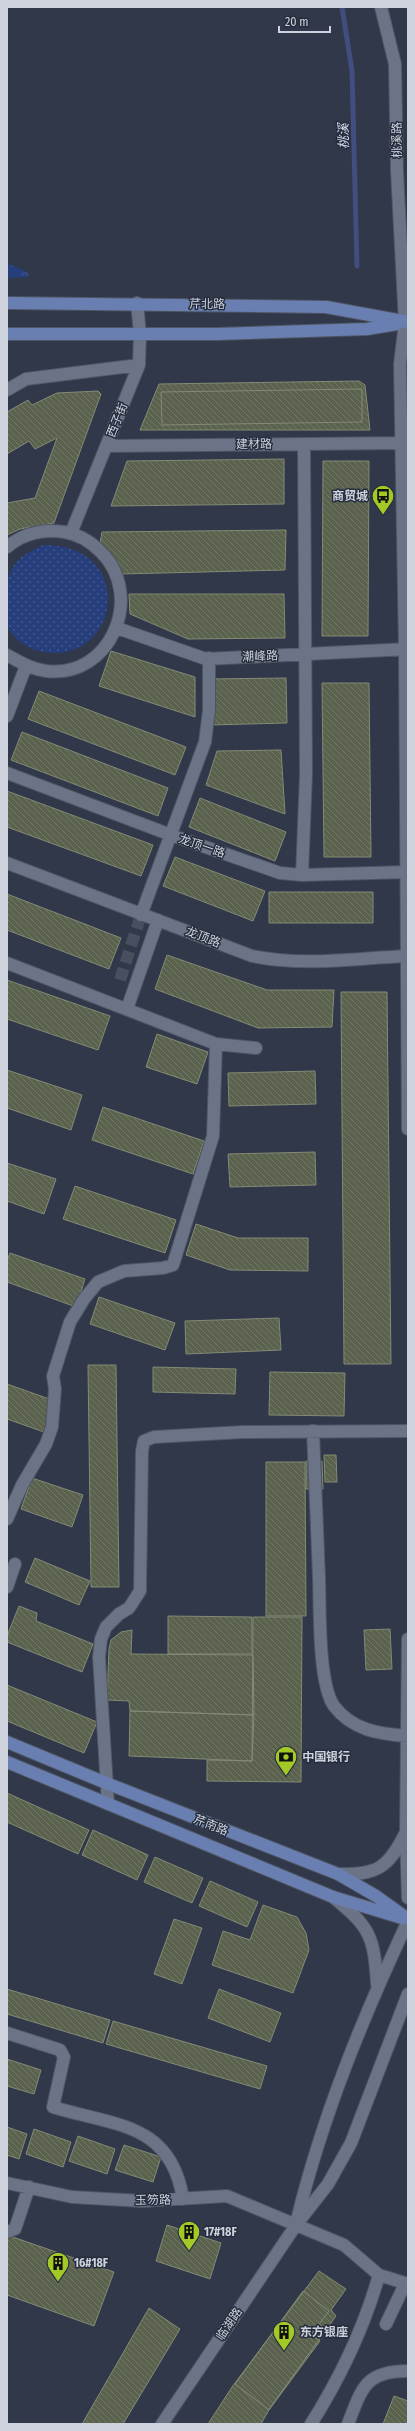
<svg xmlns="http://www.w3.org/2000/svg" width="415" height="2431" font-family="'Fira Sans Condensed','Noto Sans SC',sans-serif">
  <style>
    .park { fill: url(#park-crowns) }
    .garden { fill: url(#garden-dots) }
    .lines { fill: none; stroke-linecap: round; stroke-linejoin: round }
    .stream { stroke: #414e7f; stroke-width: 5 }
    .building { fill: url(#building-back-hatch); stroke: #838a75 }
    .minor-tunnel { stroke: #484f5f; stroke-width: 12; stroke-dasharray: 12 6; stroke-linecap: butt }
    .minor-casing { stroke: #4e5563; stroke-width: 14 }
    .major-casing { stroke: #4e5563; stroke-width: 14 }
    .minor { stroke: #6b7487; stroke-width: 12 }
    .major { stroke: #697fb1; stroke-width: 12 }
    .labels { text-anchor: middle; stroke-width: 3; stroke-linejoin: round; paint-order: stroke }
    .street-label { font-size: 12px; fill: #cdd2dd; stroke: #262e3e }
    .poi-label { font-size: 12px; font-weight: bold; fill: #cdd2dd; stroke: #262e3e; text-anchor: start }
    .water-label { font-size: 13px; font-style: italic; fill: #d3ddf1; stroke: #262e3e }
  </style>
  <defs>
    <pattern id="park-crowns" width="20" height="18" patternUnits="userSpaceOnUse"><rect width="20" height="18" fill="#263e7c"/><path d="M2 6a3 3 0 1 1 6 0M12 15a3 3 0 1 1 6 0" fill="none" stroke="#44598e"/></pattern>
    <pattern id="garden-dots" width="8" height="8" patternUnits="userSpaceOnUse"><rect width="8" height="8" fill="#263e7c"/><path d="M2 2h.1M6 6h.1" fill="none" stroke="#44598e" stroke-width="1.8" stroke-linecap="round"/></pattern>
    <pattern id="building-back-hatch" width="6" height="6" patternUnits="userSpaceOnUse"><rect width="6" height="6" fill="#5a614d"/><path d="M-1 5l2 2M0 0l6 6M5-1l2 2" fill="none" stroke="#707766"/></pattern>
  </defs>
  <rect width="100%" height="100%" fill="#303849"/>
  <!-- park -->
  <path class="park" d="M7,263L27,272L29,277L7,278Z"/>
  <!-- garden -->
  <path class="garden" d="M44,545C138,545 120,665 44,652C29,650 15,640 7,627C7,584 0,562 44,545Z"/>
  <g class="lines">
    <!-- stream -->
    <path class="stream" d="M342,7L352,71L357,266"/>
  </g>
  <!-- building -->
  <path class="building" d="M359,381L365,385L370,430H140L159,384Z
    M362,389V422L162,425L161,392Z
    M98,391L101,394L54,523L20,529L7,535V503L35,498L57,438L35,449L29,441L7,454V412L28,400L32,405L57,393Z
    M284,459V504L111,506L127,461Z
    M323,461H369L368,636H322Z
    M286,530L285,570L121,574L114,557L100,543L102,532Z
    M129,594H284L285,638L188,639L130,614Z
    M111,651L195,677V717L99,686Z
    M286,678L287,723L210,725L208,679Z
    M322,683H369L371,857H324Z
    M39,691L186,747L175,775L28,719Z
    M22,732L168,788L158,816L11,760Z
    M281,750L285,814L206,785L217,751Z
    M7,791L153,845L141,876L7,827Z
    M200,798L286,832L275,861L189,827Z
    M175,857L265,891L253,921L163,886Z
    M269,892H373V923H269Z
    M7,894L121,938L109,969L7,930Z
    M167,955L267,990H334L332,1027L258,1028L155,989Z
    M7,980L110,1016L98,1050L7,1019Z
    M341,992H387L391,1364H344Z
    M157,1034L208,1052L197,1084L146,1067Z
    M7,1070L82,1095L71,1130L7,1108Z
    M315,1071L316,1104L229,1106L228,1073Z
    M103,1107L204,1141L193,1174L92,1140Z
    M315,1152L316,1185L230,1187L228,1154Z
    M7,1163L56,1179L44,1214L7,1201Z
    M75,1186L176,1220L165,1253L63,1219Z
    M196,1224L238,1238H308V1271L230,1270L186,1255Z
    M10,1253L85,1279L76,1307L7,1282V1261Z
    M99,1297L175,1323L165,1350L90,1324Z
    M279,1318L281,1350L186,1354L185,1321Z
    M88,1365H116L119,1587H91Z
    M153,1367L236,1369L235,1394L153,1392Z
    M270,1372L345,1373L344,1416L269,1415Z
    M7,1384L55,1401L44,1432L7,1419Z
    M324,1455H336L337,1482H325Z
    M306,1461H322L323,1489H306Z
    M266,1462H305L306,1616H266Z
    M32,1478L83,1495L72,1527L21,1509Z
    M35,1558L90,1581L79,1605L25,1582Z
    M19,1606L37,1613L36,1621L93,1644L82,1672L7,1642V1636Z
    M168,1616L252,1617V1654H168Z
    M253,1617H302L301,1782L207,1781V1760L252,1761Z
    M390,1629L392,1669L366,1670L364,1630Z
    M132,1630L131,1654L253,1655L254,1715L130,1711L129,1701L107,1700L109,1649L111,1640L121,1632Z
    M7,1685L97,1722L84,1753L7,1721Z
    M130,1711L254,1715L252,1761L129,1756Z
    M7,1793L89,1830L78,1854L7,1822Z
    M93,1830L148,1855L137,1880L82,1855Z
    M155,1857L203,1878L192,1903L144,1882Z
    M210,1881L258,1902L247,1927L199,1906Z
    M263,1905L297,1917L306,1933L309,1950L293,1993L212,1965L223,1931L250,1940Z
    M174,1919L202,1928L182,1984L154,1974Z
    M7,1989L110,2020L103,2043L7,2014Z
    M219,1989L281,2013L270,2042L208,2018Z
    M113,2021L267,2066L260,2089L106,2044Z
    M7,2059L41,2070L34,2094L7,2086Z
    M7,2127L27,2134L19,2159L7,2155Z
    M34,2129L71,2142L63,2167L26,2154Z
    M78,2136L115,2149L107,2174L69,2161Z
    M124,2145L161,2157L153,2182L115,2170Z
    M167,2225L221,2243L210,2279L156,2261Z
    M7,2235L114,2272L94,2326L7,2295Z
    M319,2271L346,2289L331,2310L336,2316L270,2408L261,2424H208L232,2387Z
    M303,2291L329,2311L311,2335L320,2341L269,2410L235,2384Z
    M149,2308L180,2329L123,2424H82Z
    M394,2396L408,2401V2424H383Z"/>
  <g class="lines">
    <!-- minor-tunnel -->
    <path class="minor-tunnel" d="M120,980L141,915"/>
    <!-- minor casing -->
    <g class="minor-casing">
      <path id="minor" d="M381,7L395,64L397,171L405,323L400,364L405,650L408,1129
        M7,390L26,379L139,365
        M106,446L402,443
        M71,533L139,365L140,334L137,303
        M7,547C23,534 43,529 64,532C78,534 91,542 101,552C145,596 111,679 46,671C31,669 20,662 7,655
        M117,628L206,659L408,649
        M7,716L26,666
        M7,773L171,835L280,873L302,875L407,872
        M7,863L252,956C303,967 356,958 408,956
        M302,875L306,774L304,444
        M141,915L205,742L209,710V658
        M7,963L216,1044L256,1048
        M127,1009L158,920
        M313,1431C315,1480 317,1528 319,1577C320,1606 318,1684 334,1706C352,1730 379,1734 407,1736
        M7,1519L22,1485L46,1444L52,1427L55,1389L53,1376L70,1322L84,1299L98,1282L124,1271L163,1268L173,1265L213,1136L216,1044
        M7,1587L15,1564
        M408,1639L406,1833L408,1898
        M108,1804L99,1657L101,1639L106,1627L119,1614L129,1608L140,1591L142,1451L144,1441L154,1437L243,1432L408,1431
        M338,1874C377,1875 388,1868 405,1834
        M333,1897C370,1927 374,1936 377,1984
        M7,2033L60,2050L64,2057L53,2107C114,2126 171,2122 183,2199
        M7,2183L72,2197L142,2201L227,2196L344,2245L379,2275L408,2284
        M297,2220C322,2117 363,2017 408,1921
        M7,2232L15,2229L29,2187
        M386,2324L405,2284
        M162,2424L296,2225L328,2184L351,2143L408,1994
        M311,2424C340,2378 364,2328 379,2275
        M348,2424C362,2388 365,2371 408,2371"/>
    </g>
    <!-- major casing -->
    <g class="major-casing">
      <path id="major" d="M7,303L326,307L408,322
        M7,334H217L367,329L397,324
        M7,1742L106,1783L338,1874L376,1896L408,1919
        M7,1762L333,1897L402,1918"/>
    </g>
    <!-- minor -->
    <use href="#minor" class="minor"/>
    <!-- major -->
    <use href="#major" class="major"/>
  </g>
  <!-- icons -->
  <defs>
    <g id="bus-pin" transform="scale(1.15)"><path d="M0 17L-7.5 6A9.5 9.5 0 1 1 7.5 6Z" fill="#a3c927" stroke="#262e3e"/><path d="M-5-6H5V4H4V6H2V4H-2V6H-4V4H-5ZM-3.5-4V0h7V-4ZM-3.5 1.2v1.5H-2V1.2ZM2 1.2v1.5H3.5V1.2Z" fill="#111"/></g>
    <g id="bank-pin" transform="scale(1.15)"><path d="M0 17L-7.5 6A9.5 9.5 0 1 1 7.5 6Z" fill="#a3c927" stroke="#262e3e"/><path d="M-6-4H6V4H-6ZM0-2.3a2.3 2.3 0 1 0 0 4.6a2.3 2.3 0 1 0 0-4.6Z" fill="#111"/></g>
    <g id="building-pin" transform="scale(1.15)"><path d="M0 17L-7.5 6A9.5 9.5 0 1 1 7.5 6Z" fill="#a3c927" stroke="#262e3e"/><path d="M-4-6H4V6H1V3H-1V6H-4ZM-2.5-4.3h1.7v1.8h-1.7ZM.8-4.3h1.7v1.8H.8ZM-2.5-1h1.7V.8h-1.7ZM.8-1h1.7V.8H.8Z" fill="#111"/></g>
  </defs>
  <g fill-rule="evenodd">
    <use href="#bus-pin" x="383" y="496"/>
    <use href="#bank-pin" x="286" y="1757"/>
    <use href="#building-pin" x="189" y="2232"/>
    <use href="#building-pin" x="58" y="2263"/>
    <use href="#building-pin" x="284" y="2332"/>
  </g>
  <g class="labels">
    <!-- street labels -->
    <g class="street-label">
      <text transform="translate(397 140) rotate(-91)" y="4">桃溪路</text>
      <text transform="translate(207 304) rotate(1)" y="4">芹北路</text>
      <text transform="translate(117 420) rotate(-68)" y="4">西子街</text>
      <text transform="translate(254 444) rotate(-1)" y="4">建材路</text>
      <text transform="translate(260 656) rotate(-2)" y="4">潮峰路</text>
      <text transform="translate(202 846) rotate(19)" y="4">龙顶一路</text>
      <text transform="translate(203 937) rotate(21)" y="4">龙顶路</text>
      <text transform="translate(211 1825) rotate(22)" y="4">芹南路</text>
      <text transform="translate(153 2200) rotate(-1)" y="4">玉笏路</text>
      <text transform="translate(229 2324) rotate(-56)" y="4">临湖路</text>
    </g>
    <!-- poi labels -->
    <g class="poi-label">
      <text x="368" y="500" text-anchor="end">商贸城</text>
      <text x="302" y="1761">中国银行</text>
      <text x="204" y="2236">17#18F</text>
      <text x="74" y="2267">16#18F</text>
      <text x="300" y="2336">东方银座</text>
    </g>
    <!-- water labels -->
    <g class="water-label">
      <text transform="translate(343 136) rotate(-91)" y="5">桃溪</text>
    </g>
  </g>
  <!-- border -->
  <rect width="415" height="2431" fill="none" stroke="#cdd2dd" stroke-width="16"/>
  <!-- scale -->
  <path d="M279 26v6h51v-6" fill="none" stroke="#cdd2dd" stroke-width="2"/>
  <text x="285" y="26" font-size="12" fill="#cdd2dd" stroke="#262e3e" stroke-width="3" paint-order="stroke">20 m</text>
</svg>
